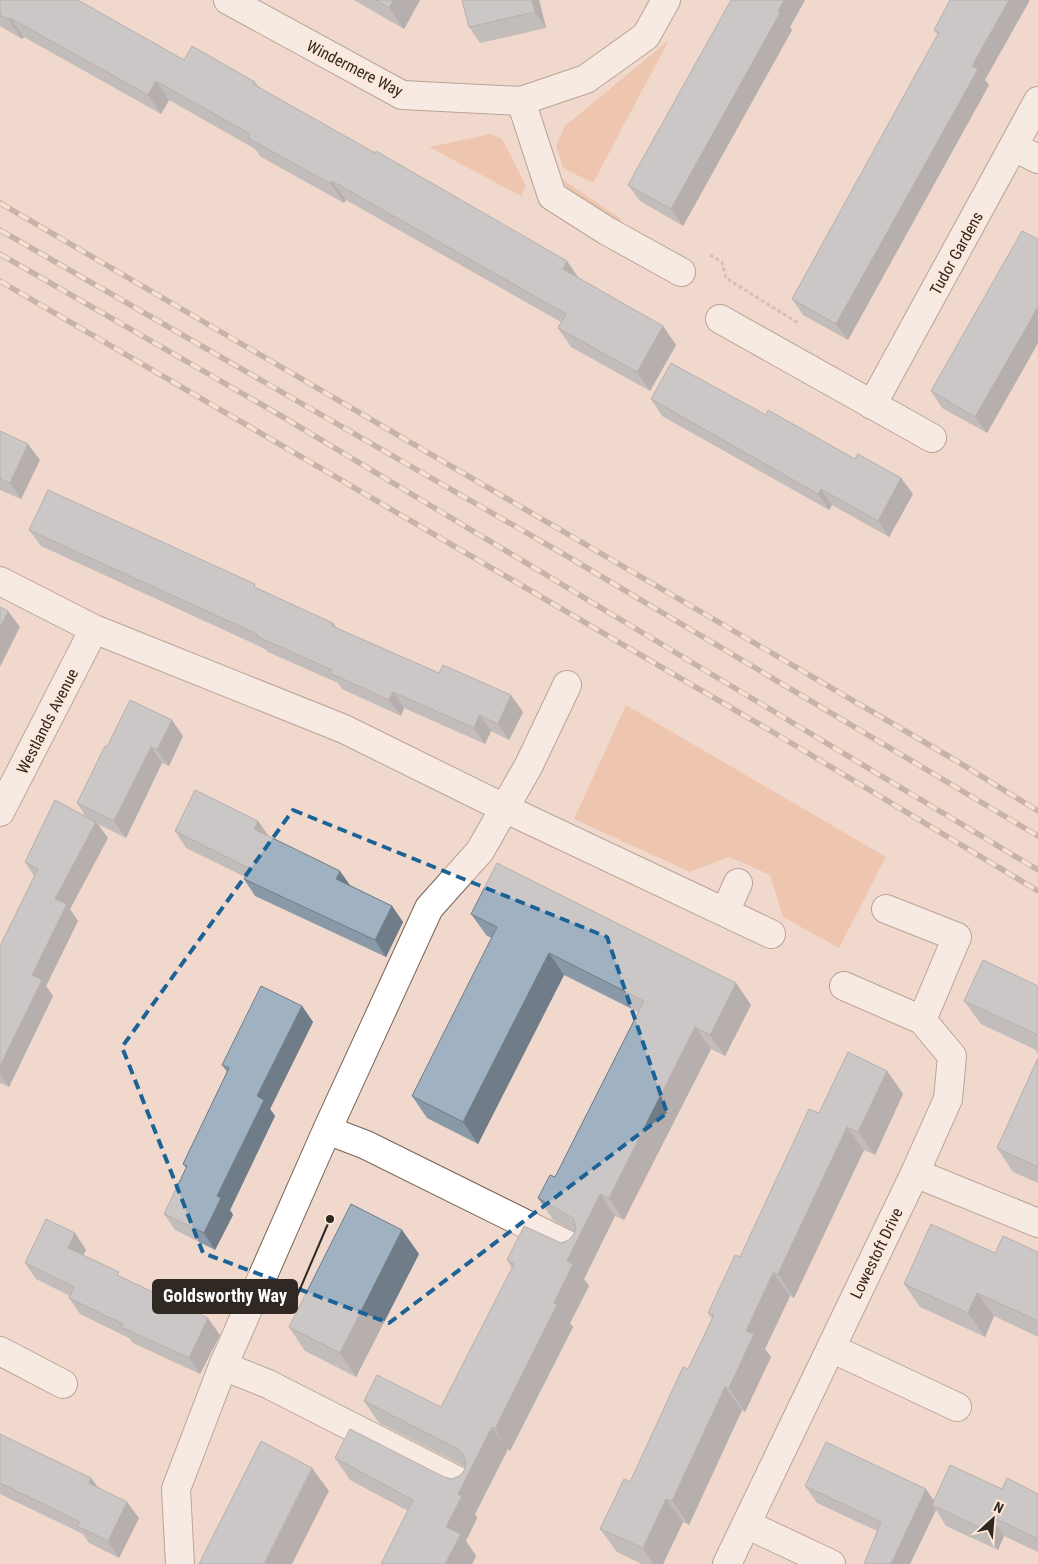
<svg xmlns="http://www.w3.org/2000/svg" width="1038" height="1564" font-family="'Roboto Condensed',sans-serif">
  <style>
    .green { fill: #eaae8b }
    .lines { fill: none; stroke-linecap: round; stroke-linejoin: round }
    .minor-casing { stroke: #776358; stroke-width: 30 }
    .path { stroke: #b4a297; stroke-width: 3; stroke-dasharray: 4 2.5; stroke-linecap: butt }
    .minor { stroke: #fff; stroke-width: 28 }
    .rail-casing { stroke: #96867d; stroke-width: 5.5 }
    .rail { stroke: #fee6d9; stroke-width: 4; stroke-dasharray: 11; stroke-linecap: butt }
    .wall { fill: #8a99a7 }
    .shaded-wall { fill: #707d88 }
    .building { fill: #a0b2c2; stroke: #707d88 }
    .marked { fill: none; stroke: #1b6397; stroke-width: 4; stroke-dasharray: 10 6; stroke-linejoin: round }
    .labels { text-anchor: middle; stroke-width: 4; stroke-linejoin: round; paint-order: stroke }
    .street-label { font-size: 16px; fill: #302823; stroke: #fee6d9 }
    .leader { fill: none; stroke: #302823; stroke-width: 2 }
    .callout-dot { fill: #302823; stroke: #fee6d9; stroke-width: 2 }
    .callout { fill: #302823; stroke: #302823; stroke-width: 2 }
    .callout-label { font-size: 18px; text-anchor: middle; font-weight: bold; fill: #fff }
  </style>
  <rect width="100%" height="100%" fill="#f0d9cc"/>
  <!-- green -->
  <path class="green" d="M669,40L593,183L563,168L556,145L565,126Z
    M491,134L502,139L526,186L521,196L429,147Z
    M559,177L621,219L617,229L577,201Z
    M626,705L886,857L839,948L783,917L770,875L729,857L690,872L574,819Z"/>
  <g class="lines">
    <!-- minor casing -->
    <g class="minor-casing">
      <path id="minor" d="M228,0L402,95L521,101L586,79L646,36L666,0
        M521,101L552,196L607,231L681,272
        M1014,147L1038,159
        M720,319L932,438
        M872,405L1038,101
        M0,581L94,629L344,729L504,808L771,934
        M0,812L94,629
        M886,909L957,937L922,1020
        M725,912L738,883
        M327,1130L366,1145L576,1249
        M915,1173L1038,1223
        M831,1348L957,1407
        M0,1351L63,1384
        M223,1366L268,1384L466,1485
        M746,1524L831,1564
        M180,1564L176,1489L223,1366L327,1130L429,908L480,851L529,765L567,685
        M727,1564L915,1173L948,1099L952,1056L922,1020L844,986"/>
    </g>
    <!-- path -->
    <path class="path" d="M710,255L722,262L726,278L798,323"/>
    <!-- minor -->
    <use href="#minor" class="minor"/>
    <!-- rail casing -->
    <g class="rail-casing">
      <path id="rail" d="M0,203L955,760L1038,811
        M0,230L572,559L1038,836
        M0,254L278,414L1038,870
        M0,281L776,734L1038,891"/>
    </g>
    <!-- rail -->
    <use href="#rail" class="rail"/>
  </g>
  <!-- wall -->
  <path class="wall" d="M0,0L184,60L255,82L259,87L580,279L663,326L676,345L650,391L571,347L558,328L561,322L346,200L344,203L261,157L255,149L169,100L161,114L24,37L22,39L0,26Z
    M354,0H420L404,29Z
    M462,0H539L546,28L480,43L469,27Z
    M731,0H805L790,27L792,30L683,226L640,201L628,185Z
    M950,0L985,80L989,85L848,340L803,315L792,299L938,35L934,30Z
    M1038,239V343L987,433L942,408L931,391Z
    M651,399L766,415L855,459L901,478L913,494L889,537L832,505L829,510L662,416Z
    M0,431L40,460L21,499L0,490Z
    M29,530L258,588L337,628L523,712L509,740L491,731L485,744L404,708L401,716L342,689L338,683L268,652L265,649L41,546Z
    M183,736L169,766L162,763L126,838L98,824L108,838L70,909L78,921L46,986L53,996L9,1087L0,1083V946L34,876L25,862L86,817L77,803L107,747Z
    M258,821L269,837L350,885L392,906L403,922L386,957L255,896L244,879L245,877L186,848L175,831Z
    M471,914L736,983L751,1005L725,1056L711,1049L624,1220L615,1216L584,1279L589,1286L570,1323L573,1327L510,1451L508,1449L475,1514L477,1518L466,1541L476,1556L472,1564H381L408,1511L350,1480L335,1458L452,1479L459,1476L464,1471L465,1467L379,1423L364,1401L441,1407L512,1268L507,1260L569,1240L574,1234L575,1232L553,1220L538,1198L555,1177L638,1012L564,975L478,1144L427,1118L412,1096L492,938L487,936Z
    M1038,986V1055L1036,1051V1050L981,1024L964,1001Z
    M302,1006L313,1022L270,1109L275,1116L230,1210L233,1215L215,1250L175,1230L164,1214L186,1168L183,1164L227,1072L222,1065Z
    M1038,1058V1183L1013,1172L997,1148Z
    M887,1071L903,1094L875,1155L864,1150L794,1298L790,1296L765,1349L771,1357L745,1412L742,1410L689,1525L683,1522L663,1564H642L617,1552L600,1529L630,1482L688,1369L712,1319L708,1313L740,1257L819,1113Z
    M402,1230L419,1254L356,1377L305,1351L289,1327Z
    M75,1233L86,1250L83,1255L220,1335L200,1374L133,1343L129,1338L80,1314L69,1298L70,1296L36,1279L25,1263Z
    M1038,1252V1337L994,1316L985,1337L920,1307L904,1284L995,1253Z
    M0,1434L98,1487L139,1518L119,1558L89,1543L83,1534L0,1494Z
    M805,1486L934,1500L1002,1489L1038,1494V1552L1004,1536L998,1550L946,1526L936,1510L910,1564H864L877,1531L817,1503Z"/>
  <!-- shaded-wall -->
  <path class="shaded-wall" d="M393,0H420L404,29L389,8Z
    M532,0H539L546,28L535,12Z
    M784,0H805L790,27L792,30L683,226L671,209Z
    M1009,0H1030L985,80L989,85L848,340L836,324L972,66Z
    M10,18L24,37L22,39L9,20Z
    M156,81L169,100L161,114L148,95Z
    M332,181L346,200L344,203L331,184Z
    M567,261L580,280L563,269Z
    M1038,307V343L987,433L975,417Z
    M663,326L676,345L650,391L637,372Z
    M28,444L40,460L21,499L10,483Z
    M901,478L913,494L889,537L878,521Z
    M821,489L832,505L829,510L818,494Z
    M8,611L20,627L0,667V628Z
    M333,623L345,639L332,626Z
    M393,692L404,708L401,716L389,700Z
    M511,695L523,712L509,740L498,724Z
    M479,715L491,731L485,744L474,728Z
    M172,720L183,736L169,766L157,750Z
    M151,747L162,763L126,838L114,821Z
    M258,821L270,838L254,829Z
    M96,822L108,838L70,909L78,921L46,986L53,996L9,1087L0,1074V1066L55,899Z
    M340,871L352,888L336,879Z
    M392,906L403,922L386,957L375,940Z
    M549,953L564,975L478,1144L463,1122Z
    M736,983L751,1005L725,1056L710,1035Z
    M302,1006L313,1022L270,1109L275,1116L230,1210L233,1215L215,1250L204,1233L217,1196L257,1096Z
    M695,1027L711,1049L624,1220L609,1198Z
    M887,1071L903,1094L875,1155L858,1132Z
    M847,1127L864,1150L794,1298L778,1274Z
    M600,1194L615,1216L584,1279L589,1286L570,1323L573,1327L510,1451L495,1429L567,1261Z
    M402,1230L419,1254L356,1377L340,1353Z
    M75,1233L86,1250L79,1264L68,1248Z
    M773,1273L790,1296L765,1349L771,1357L745,1412L729,1388L746,1331Z
    M977,1293L994,1316L985,1337L968,1313Z
    M208,1318L220,1335L200,1374L189,1358Z
    M725,1387L742,1410L689,1525L672,1501Z
    M492,1427L508,1449L475,1514L477,1518L466,1541L476,1556L472,1564H445L446,1527L458,1494Z
    M312,1468L329,1491L292,1564H264Z
    M91,1478L103,1494L89,1483Z
    M926,1489L938,1506L932,1505L936,1510L910,1564H891Z
    M666,1499L683,1522L663,1564H654L643,1548Z
    M127,1502L139,1518L119,1558L108,1541Z
    M990,1516L1004,1536L998,1550L983,1529Z"/>
  <!-- building -->
  <path class="building" d="M0,0H78L184,60L192,46L255,82L253,84L375,153L376,151L567,261L563,269L663,326L637,372L558,328L566,314L332,181L331,184L248,138L250,134L156,81L148,95L10,18L9,20L0,15Z
    M376,0H393L389,8Z
    M462,0H532L535,12L469,27Z
    M731,0H784L778,12L780,13L671,209L628,185Z
    M950,0H1009L972,66L978,69L836,324L792,299L939,32L934,30Z
    M1022,231L1038,239V307L975,417L931,391Z
    M671,363L766,415L768,410L855,459L858,454L901,478L878,521L821,489L818,494L651,399Z
    M0,431L28,444L10,483L0,479Z
    M48,490L255,584L254,587L333,623L332,626L439,673L443,665L511,695L498,724L479,715L474,728L393,692L389,700L330,673L332,670L256,636L257,634L29,530Z
    M0,607L8,611L0,628Z
    M130,700L172,720L157,750L151,747L114,821L77,803L105,746L107,747Z
    M195,790L258,821L254,829L340,871L336,879L392,906L375,940L244,879L249,868L175,831Z
    M55,800L96,822L55,899L67,904L32,975L42,980L0,1066V946L38,869L25,862Z
    M497,863L736,983L710,1035L695,1027L609,1198L600,1194L567,1261L573,1264L554,1303L557,1305L495,1429L492,1427L458,1494L462,1496L446,1527L461,1534L445,1564H381L413,1500L335,1458L350,1429L444,1477L452,1479L459,1476L464,1471L466,1462L463,1454L458,1449L364,1401L377,1375L441,1407L514,1264L507,1260L524,1226L561,1243L569,1240L574,1234L576,1227L573,1218L538,1198L550,1175L555,1177L644,1001L549,953L463,1122L412,1096L497,927L471,914Z
    M983,960L1038,986V1035L964,1001Z
    M261,986L302,1006L257,1096L264,1100L217,1196L221,1198L204,1233L164,1214L187,1166L183,1164L229,1068L222,1065Z
    M848,1052L887,1071L858,1132L847,1127L778,1274L773,1273L746,1331L754,1334L729,1388L725,1387L672,1501L666,1499L643,1548L600,1529L624,1479L630,1482L683,1367L688,1369L714,1315L708,1313L735,1255L740,1257L809,1109L819,1113Z
    M1038,1058V1167L997,1148Z
    M351,1204L402,1230L340,1353L289,1327Z
    M46,1219L75,1233L68,1248L119,1272L117,1275L208,1318L189,1358L121,1327L123,1324L69,1298L74,1287L25,1263Z
    M931,1224L995,1253L1003,1236L1038,1252V1321L977,1293L968,1313L904,1284Z
    M0,1434L91,1478L89,1483L127,1502L108,1541L77,1526L80,1522L0,1483Z
    M261,1441L312,1468L264,1564H199Z
    M826,1442L926,1489L891,1564H864L881,1522L805,1486Z
    M950,1465L1002,1489L1007,1478L1038,1494V1539L990,1516L983,1529L932,1505Z"/>
  <!-- marked area -->
  <path d="M0 0H1038V1564H0ZM293,810L607,937L667,1113L389,1323L203,1253L122,1047Z" fill="#f0d9cc" fill-opacity=".55" fill-rule="evenodd"/>
  <path class="marked" d="M293,810L607,937L667,1113L389,1323L203,1253L122,1047Z"/>
  <g class="labels">
    <!-- street labels -->
    <g class="street-label">
      <text transform="translate(355 68) rotate(27)" y="6">Windermere Way</text>
      <text transform="translate(956 253) rotate(-61)" y="6">Tudor Gardens</text>
      <text transform="translate(47 721) rotate(-63)" y="6">Westlands Avenue</text>
      <text transform="translate(876 1253) rotate(-64)" y="6">Lowestoft Drive</text>
    </g>
  </g>
  <!-- callouts -->
  <path class="leader" d="M330 1219L297 1296"/>
  <circle class="callout-dot" cx="330" cy="1219" r="5"/>
  <rect class="callout" x="153" y="1280" width="144" height="33" rx="5"/>
  <g class="callout-label">
    <text x="225" y="1302">Goldsworthy Way</text>
  </g>
  <!-- north arrow -->
  <g transform="translate(993 1519) rotate(26)" stroke="#fee6d9" stroke-width="4" paint-order="stroke">
  <path d="M0-4L9 19L0 12L-9 19Z" fill="#302823"/>
  <text y="-8" font-size="14" font-weight="bold" text-anchor="middle" fill="#302823">N</text>
  </g>
</svg>
